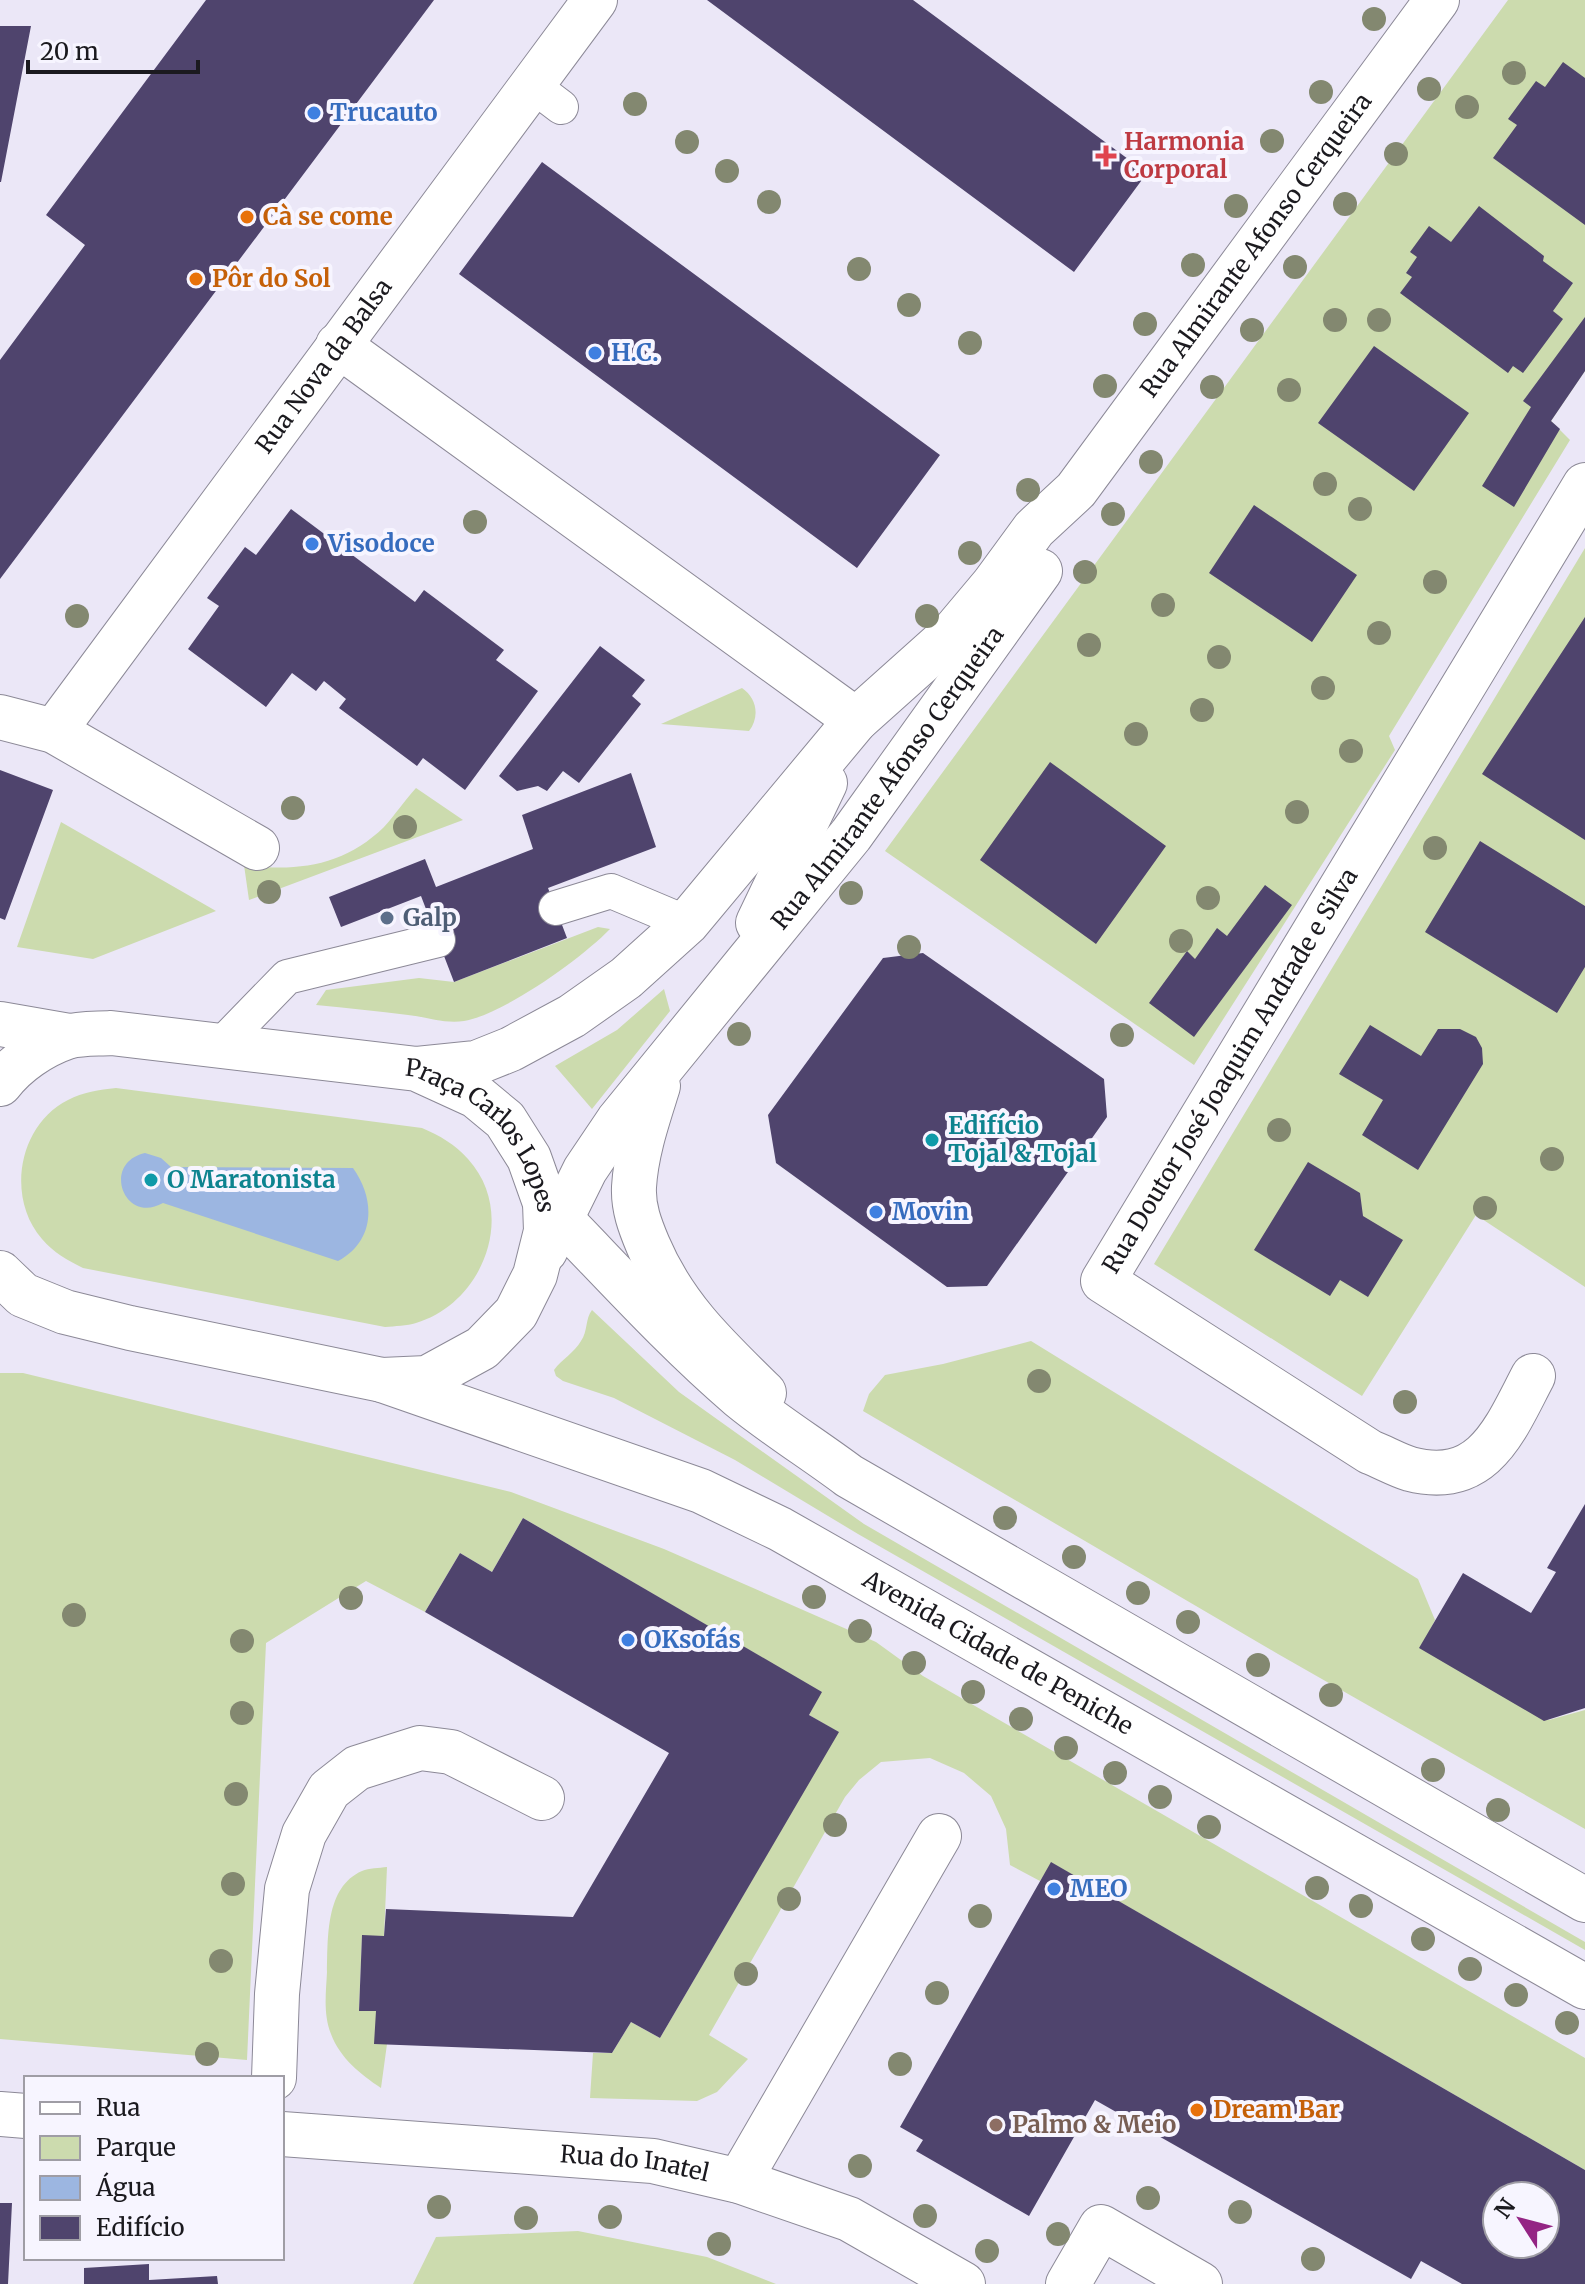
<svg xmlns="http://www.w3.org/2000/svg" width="1585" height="2284" font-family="Merriweather,serif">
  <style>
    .green { fill: #ccdbae }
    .water { fill: #9cb6e1 }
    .building { fill: #4f446d; fill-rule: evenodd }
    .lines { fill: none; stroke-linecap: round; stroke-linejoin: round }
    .lane-casing { stroke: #8c8997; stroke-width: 36 }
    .street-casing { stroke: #8c8997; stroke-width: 46 }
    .secondary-casing { stroke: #8c8997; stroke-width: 46 }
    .primary-casing { stroke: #8c8997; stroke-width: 46 }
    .lane { stroke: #fff; stroke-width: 34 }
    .street { stroke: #fff; stroke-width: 44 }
    .secondary { stroke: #fff; stroke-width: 44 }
    .primary { stroke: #fff; stroke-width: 44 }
    .tree { fill: #838870 }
    .shop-dot { fill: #3f7fe0; stroke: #f7f5ff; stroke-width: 3 }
    .health-dot { fill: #e0444e; stroke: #f7f5ff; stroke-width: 3 }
    .food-dot { fill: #e8710a; stroke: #f7f5ff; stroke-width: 3 }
    .service-dot { fill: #5c6f8a; stroke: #f7f5ff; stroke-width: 3 }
    .culture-dot { fill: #0f9aa8; stroke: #f7f5ff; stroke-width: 3 }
    .education-dot { fill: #8d6e63; stroke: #f7f5ff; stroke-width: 3 }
    .labels { text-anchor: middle; stroke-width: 8; stroke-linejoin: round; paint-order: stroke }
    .shop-label { font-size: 24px; font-weight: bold; fill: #366cbe; stroke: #f7f5ff; text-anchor: start }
    .health-label { font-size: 24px; font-weight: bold; fill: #be3a42; stroke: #f7f5ff; text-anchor: start }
    .food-label { font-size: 24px; font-weight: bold; fill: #c56008; stroke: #f7f5ff; text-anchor: start }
    .street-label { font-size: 24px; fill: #1b1a1f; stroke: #f7f5ff }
    .service-label { font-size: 24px; font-weight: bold; fill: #4e5e75; stroke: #f7f5ff; text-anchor: start }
    .culture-label { font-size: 24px; font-weight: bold; fill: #0d838f; stroke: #f7f5ff; text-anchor: start }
    .education-label { font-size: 24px; font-weight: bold; fill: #785e54; stroke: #f7f5ff; text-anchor: start }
  </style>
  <rect width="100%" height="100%" fill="#ebe7f7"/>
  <!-- green -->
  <path class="green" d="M1508,0H1585V371L1551,421L1570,440L1389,736L1395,750L1194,1065L885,851Z
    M1585,548V1287L1476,1215L1362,1396L1154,1264Z
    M742,688C757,698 760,717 749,731L661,724Z
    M416,788L463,820L249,900L244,865C297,872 344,866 384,827C395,815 404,801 416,788Z
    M61,822L216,911L93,959L17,947Z
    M598,927L610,929C581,959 504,1014 464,1021C445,1024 427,1017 408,1015C378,1011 347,1008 316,1005L326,990L419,978L454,982Z
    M664,989L670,1011L592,1109L555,1066L617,1030Z
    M116,1088L422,1128C440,1136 455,1144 468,1159C518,1214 483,1303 416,1323C407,1326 395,1326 385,1327L83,1268C67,1260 54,1253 42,1239C6,1198 18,1125 68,1100C83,1092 99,1090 116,1088Z
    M592,1310L679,1392L864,1524L1585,1942V1950L858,1534L735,1460L614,1398L563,1381L556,1376L554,1370C562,1359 574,1353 581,1341C588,1331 585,1319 592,1310Z
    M1031,1341L1418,1579L1435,1620L1425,1640L1549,1720L1585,1710V1829L1278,1654L863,1411L869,1394L885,1375L943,1364Z
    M0,1373H23L511,1492L664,1549L876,1642L923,1676L1585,2058V2170L1052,1863L1040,1881L1010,1865L1006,1829L991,1796L964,1773L930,1758L881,1762L859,1780L845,1797L709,2035L748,2059L717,2092L697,2101L590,2098L593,2053H612L631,2022L660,2038L838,1732L809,1715L821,1692L523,1518L492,1572L460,1553L425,1612L366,1581L266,1643L247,2060L0,2039Z
    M387,1867L384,1936H362L359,2010L376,2011L387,2044L381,2088C360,2074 340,2058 331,2034C323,2014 326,1993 327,1972C328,1939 325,1887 362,1871C369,1868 379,1868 387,1867Z
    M578,2231L707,2257L776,2284H413L436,2237Z"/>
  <!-- water -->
  <path class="water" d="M145,1153L161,1158L171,1167L353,1168C376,1200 375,1241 338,1261L163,1203C124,1225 101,1163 145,1153Z"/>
  <!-- building -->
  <path class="building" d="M206,0H434L0,579V360L85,245L46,215Z
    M707,0H913L1147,173L1074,272Z
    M0,26H31L1,182H0Z
    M1563,62L1585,78V225L1493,158L1517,125L1508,119L1536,81L1545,87Z
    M542,162L940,455L857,568L459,274Z
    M1479,206L1544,256L1543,261L1573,283L1553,311L1563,319L1523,373L1513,366L1508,373L1400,293L1412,277L1406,273L1417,257L1410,252L1429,226L1451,242Z
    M1585,317V371L1551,421L1560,429L1514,507L1482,486L1531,407L1523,401Z
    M1374,346L1469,413L1414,491L1318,423Z
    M1254,505L1357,575L1312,642L1209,573Z
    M291,509L415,602L424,590L504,650L496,660L538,691L465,790L423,758L417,766L339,708L346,699L324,681L316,691L292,673L266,707L188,649L219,606L207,598L245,547L256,555Z
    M1585,617V840L1482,774Z
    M600,646L645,680L632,696L641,704L579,783L563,771L547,791L538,786L517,791L499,776Z
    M1050,762L1166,846L1096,944L980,860Z
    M0,770L53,790L5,920L0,918Z
    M631,773L656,847L548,888L567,938L454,982L421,896L341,927L329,897L425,859L436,887L533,849L522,815Z
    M1480,841L1585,906V967L1557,1013L1425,932Z
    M1265,885L1292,905L1194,1037L1149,1003L1187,951L1195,959L1217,928L1227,936Z
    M923,953L1104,1079L1107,1117L987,1286L947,1287L776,1163L768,1115L883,958Z
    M1370,1025L1421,1056L1438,1029H1460L1476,1037L1482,1048L1483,1064L1418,1170L1362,1135L1383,1100L1339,1074Z
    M1308,1162L1360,1193L1363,1216L1403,1240L1368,1297L1340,1280L1330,1296L1254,1250Z
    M1585,1504V1708L1544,1721L1419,1648L1463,1573L1531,1613L1556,1572L1547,1568Z
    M523,1518L822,1692L809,1715L839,1732L660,2038L631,2022L612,2053L374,2044L376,2011H359L362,1935L384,1936L386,1909L573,1917L669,1753L425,1612L460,1553L492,1572Z
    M1051,1862L1585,2170V2284H1462L1421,2261L1411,2279L1095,2100L1029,2216L916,2151L923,2140L900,2127ZM1497,2196H1545V2244H1497Z
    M0,2203H12L8,2284H0Z
    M149,2264V2280L217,2276L218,2284H84V2268Z"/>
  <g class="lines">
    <!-- lane casing -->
    <g class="lane-casing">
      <path id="lane" d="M532,85L561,107
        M556,908L611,891L687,923
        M219,1047L287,977L438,940"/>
    </g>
    <!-- street casing -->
    <g class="street-casing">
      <g id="street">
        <path d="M338,345L856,720"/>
        <path d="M0,717L54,731L257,848"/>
        <path id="s1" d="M54,731L595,0"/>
        <path id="s2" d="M1533,1376C1505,1429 1484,1488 1410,1469C1397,1465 1383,1457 1370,1452L1103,1281L1585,485"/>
        <path d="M274,2078L277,1994L287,1889L304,1834L329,1790L357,1768L420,1748L451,1752L542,1798"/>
        <path d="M0,2114L26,2116"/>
        <path id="s3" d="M282,2134L653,2161L739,2181L849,2219L963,2284"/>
        <path d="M739,2181L939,1836"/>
        <path d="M1068,2284L1101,2227L1200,2284"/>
      </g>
    </g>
    <!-- secondary casing -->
    <g class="secondary-casing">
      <g id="secondary">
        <path d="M758,923L825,783"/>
        <path id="s4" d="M417,1069L476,1063L511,1049L572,1016L626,978L687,923L856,720L951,635L993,585L1034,529L1076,490L1437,0"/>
        <path d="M658,1086C648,1118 636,1152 634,1187C633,1208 640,1226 648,1245C674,1307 717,1347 764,1393"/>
        <path id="s5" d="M545,1251L585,1170L618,1121L851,835L1040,571"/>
      </g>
    </g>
    <!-- primary casing -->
    <g class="primary-casing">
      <g id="primary">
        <path d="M0,1024L69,1036"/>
        <path id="s6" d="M0,1084C16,1063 41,1046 67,1037C80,1033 97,1034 111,1033L417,1069L476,1096L505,1120L529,1158L545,1203L546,1231L535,1275L516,1313L482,1348L427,1378L382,1380L130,1328L65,1312L23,1295L0,1273"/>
        <path d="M545,1203C609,1268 670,1337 740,1397C774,1425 813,1449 849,1476L1585,1900"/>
        <path id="s7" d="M382,1380L701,1491L780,1529L1585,1987"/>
      </g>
    </g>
    <!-- lane -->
    <use href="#lane" class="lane"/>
    <!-- street -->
    <use href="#street" class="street"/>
    <!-- secondary -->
    <use href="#secondary" class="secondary"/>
    <!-- primary -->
    <use href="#primary" class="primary"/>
  </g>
  <!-- trees -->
  <g class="tree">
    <circle cx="1374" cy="19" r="12"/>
    <circle cx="1514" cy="73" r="12"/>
    <circle cx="1429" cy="89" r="12"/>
    <circle cx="1321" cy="92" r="12"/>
    <circle cx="635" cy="104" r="12"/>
    <circle cx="1467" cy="107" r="12"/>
    <circle cx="1272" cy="141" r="12"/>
    <circle cx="687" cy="142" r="12"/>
    <circle cx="1396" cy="154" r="12"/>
    <circle cx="727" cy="171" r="12"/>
    <circle cx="769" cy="202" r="12"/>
    <circle cx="1345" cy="204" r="12"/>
    <circle cx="1236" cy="206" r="12"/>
    <circle cx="1193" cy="265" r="12"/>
    <circle cx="1295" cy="267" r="12"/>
    <circle cx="859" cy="269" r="12"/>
    <circle cx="909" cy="305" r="12"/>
    <circle cx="1335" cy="320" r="12"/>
    <circle cx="1379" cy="320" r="12"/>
    <circle cx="1145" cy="324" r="12"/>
    <circle cx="1252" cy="330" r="12"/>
    <circle cx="970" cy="343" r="12"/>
    <circle cx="1105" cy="386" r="12"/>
    <circle cx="1212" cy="387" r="12"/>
    <circle cx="1289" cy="390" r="12"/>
    <circle cx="1151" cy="462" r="12"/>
    <circle cx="1325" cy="484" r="12"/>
    <circle cx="1028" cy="490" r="12"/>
    <circle cx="1360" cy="509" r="12"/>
    <circle cx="1113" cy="514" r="12"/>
    <circle cx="475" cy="522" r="12"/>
    <circle cx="970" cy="553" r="12"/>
    <circle cx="1085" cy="572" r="12"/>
    <circle cx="1435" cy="582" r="12"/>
    <circle cx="1163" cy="605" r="12"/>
    <circle cx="77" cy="616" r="12"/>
    <circle cx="927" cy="616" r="12"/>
    <circle cx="1379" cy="633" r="12"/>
    <circle cx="1089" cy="645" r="12"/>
    <circle cx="1219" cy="657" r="12"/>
    <circle cx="1323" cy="688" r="12"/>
    <circle cx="1202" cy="710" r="12"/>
    <circle cx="1136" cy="734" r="12"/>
    <circle cx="1351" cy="751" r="12"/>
    <circle cx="293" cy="808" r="12"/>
    <circle cx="1297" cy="812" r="12"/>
    <circle cx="405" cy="827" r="12"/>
    <circle cx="1435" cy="848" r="12"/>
    <circle cx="269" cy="892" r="12"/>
    <circle cx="851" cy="893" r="12"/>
    <circle cx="1208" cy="898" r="12"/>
    <circle cx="1181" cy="941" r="12"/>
    <circle cx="909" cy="947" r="12"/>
    <circle cx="739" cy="1034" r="12"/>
    <circle cx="1122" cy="1035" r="12"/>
    <circle cx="1279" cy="1130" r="12"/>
    <circle cx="1552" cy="1159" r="12"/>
    <circle cx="1485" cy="1208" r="12"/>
    <circle cx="1039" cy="1381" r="12"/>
    <circle cx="1405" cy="1402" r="12"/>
    <circle cx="1005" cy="1518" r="12"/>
    <circle cx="1074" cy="1557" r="12"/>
    <circle cx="1138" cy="1593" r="12"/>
    <circle cx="814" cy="1597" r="12"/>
    <circle cx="351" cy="1598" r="12"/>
    <circle cx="74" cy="1615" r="12"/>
    <circle cx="1188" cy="1622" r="12"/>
    <circle cx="860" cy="1631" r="12"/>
    <circle cx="242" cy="1641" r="12"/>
    <circle cx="914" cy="1663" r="12"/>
    <circle cx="1258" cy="1665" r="12"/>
    <circle cx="973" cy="1692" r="12"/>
    <circle cx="1331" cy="1695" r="12"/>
    <circle cx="242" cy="1713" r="12"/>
    <circle cx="1021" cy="1719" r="12"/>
    <circle cx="1066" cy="1748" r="12"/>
    <circle cx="1433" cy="1770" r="12"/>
    <circle cx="1115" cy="1773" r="12"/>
    <circle cx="236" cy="1794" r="12"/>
    <circle cx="1160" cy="1797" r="12"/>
    <circle cx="1498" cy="1810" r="12"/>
    <circle cx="835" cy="1825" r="12"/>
    <circle cx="1209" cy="1827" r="12"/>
    <circle cx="233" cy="1884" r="12"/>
    <circle cx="1317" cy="1888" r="12"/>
    <circle cx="789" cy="1899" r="12"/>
    <circle cx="1361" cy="1906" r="12"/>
    <circle cx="980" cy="1916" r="12"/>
    <circle cx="1423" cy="1939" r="12"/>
    <circle cx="221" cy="1961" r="12"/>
    <circle cx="1470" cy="1969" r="12"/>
    <circle cx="746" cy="1974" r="12"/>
    <circle cx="937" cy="1993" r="12"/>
    <circle cx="1516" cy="1995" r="12"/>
    <circle cx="1567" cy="2023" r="12"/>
    <circle cx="207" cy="2054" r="12"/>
    <circle cx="900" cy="2064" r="12"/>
    <circle cx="860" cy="2166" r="12"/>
    <circle cx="1148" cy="2198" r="12"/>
    <circle cx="439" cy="2207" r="12"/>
    <circle cx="1240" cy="2212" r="12"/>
    <circle cx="925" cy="2216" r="12"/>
    <circle cx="610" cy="2217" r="12"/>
    <circle cx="526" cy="2218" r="12"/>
    <circle cx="1058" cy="2234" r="12"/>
    <circle cx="719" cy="2244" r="12"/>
    <circle cx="987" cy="2251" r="12"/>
    <circle cx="1313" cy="2259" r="12"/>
  </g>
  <!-- markers -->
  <g class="shop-dot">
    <circle cx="314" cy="113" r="8"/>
    <circle cx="595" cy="353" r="8"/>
    <circle cx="312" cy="544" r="8"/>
    <circle cx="876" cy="1212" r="8"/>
    <circle cx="628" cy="1640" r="8"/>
    <circle cx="1054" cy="1889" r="8"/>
  </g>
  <path class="health-dot" d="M1102 144h8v8h8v8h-8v8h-8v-8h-8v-8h8z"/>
  <g class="food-dot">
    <circle cx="247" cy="217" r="8"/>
    <circle cx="196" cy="279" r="8"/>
    <circle cx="1197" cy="2110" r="8"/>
  </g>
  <circle class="service-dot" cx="387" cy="918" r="8"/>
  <g class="culture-dot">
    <circle cx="932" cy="1140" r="8"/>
    <circle cx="151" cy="1180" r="8"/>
  </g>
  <circle class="education-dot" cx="996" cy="2125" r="8"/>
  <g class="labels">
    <!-- shop labels -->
    <g class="shop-label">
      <text x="330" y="121">Trucauto</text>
      <text x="611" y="361">H.C.</text>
      <text x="328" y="552">Visodoce</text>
      <text x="892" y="1220">Movin</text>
      <text x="644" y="1648">OKsofás</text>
      <text x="1070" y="1897">MEO</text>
    </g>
    <!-- health labels -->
    <g class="health-label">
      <text x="1124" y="150">Harmonia<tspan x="1124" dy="28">Corporal</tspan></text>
    </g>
    <!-- food labels -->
    <g class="food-label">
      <text x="263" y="225">Cà se come</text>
      <text x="212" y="287">Pôr do Sol</text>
      <text x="1213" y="2118">Dream Bar</text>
    </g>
    <!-- street labels -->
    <g class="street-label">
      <text dy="8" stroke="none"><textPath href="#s4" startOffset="1202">Rua Almirante Afonso Cerqueira</textPath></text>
      <text dy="8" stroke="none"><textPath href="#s1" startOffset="454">Rua Nova da Balsa</textPath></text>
      <text dy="8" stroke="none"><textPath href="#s5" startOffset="586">Rua Almirante Afonso Cerqueira</textPath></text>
      <text dy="8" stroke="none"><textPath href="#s2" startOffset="778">Rua Doutor José Joaquim Andrade e Silva</textPath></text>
      <text dy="8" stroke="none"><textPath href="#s6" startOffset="532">Praça Carlos Lopes</textPath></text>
      <text dy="8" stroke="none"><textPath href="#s7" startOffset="676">Avenida Cidade de Peniche</textPath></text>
      <text dy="8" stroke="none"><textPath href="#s3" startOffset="354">Rua do Inatel</textPath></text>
    </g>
    <!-- service labels -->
    <g class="service-label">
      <text x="403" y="926">Galp</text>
    </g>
    <!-- culture labels -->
    <g class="culture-label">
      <text x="948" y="1134">Edifício<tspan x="948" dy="28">Tojal &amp; Tojal</tspan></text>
      <text x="167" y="1188">O Maratonista</text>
    </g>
    <!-- education labels -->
    <g class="education-label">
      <text x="1012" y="2133">Palmo &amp; Meio</text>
    </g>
  </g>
  <!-- legend -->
  <rect x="24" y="2076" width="260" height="184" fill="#f7f5ff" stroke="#9f9da5" stroke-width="2"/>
  <rect x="40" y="2102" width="40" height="12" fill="#ffffff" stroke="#9f9da5" stroke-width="2"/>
  <text x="96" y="2116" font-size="24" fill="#1b1a1f">Rua</text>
  <rect x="40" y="2136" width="40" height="24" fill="#ccdbae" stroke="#9f9da5" stroke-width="2"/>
  <text x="96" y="2156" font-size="24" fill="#1b1a1f">Parque</text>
  <rect x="40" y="2176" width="40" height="24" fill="#9cb6e1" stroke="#9f9da5" stroke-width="2"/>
  <text x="96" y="2196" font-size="24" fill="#1b1a1f">Água</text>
  <rect x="40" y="2216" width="40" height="24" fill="#4f446d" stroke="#9f9da5" stroke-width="2"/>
  <text x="96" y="2236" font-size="24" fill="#1b1a1f">Edifício</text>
  <!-- north arrow -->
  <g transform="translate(1521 2220) rotate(306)"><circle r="38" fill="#f7f5ff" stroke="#9f9da5" stroke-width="2"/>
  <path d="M0-6L14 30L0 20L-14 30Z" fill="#942484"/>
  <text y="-12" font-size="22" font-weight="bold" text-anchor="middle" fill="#1b1a1f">N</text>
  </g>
  <!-- scale -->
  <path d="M28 60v12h170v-12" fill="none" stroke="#1b1a1f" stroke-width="4"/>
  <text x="40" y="60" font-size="24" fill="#1b1a1f" stroke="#f7f5ff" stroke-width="6" paint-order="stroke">20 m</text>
</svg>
